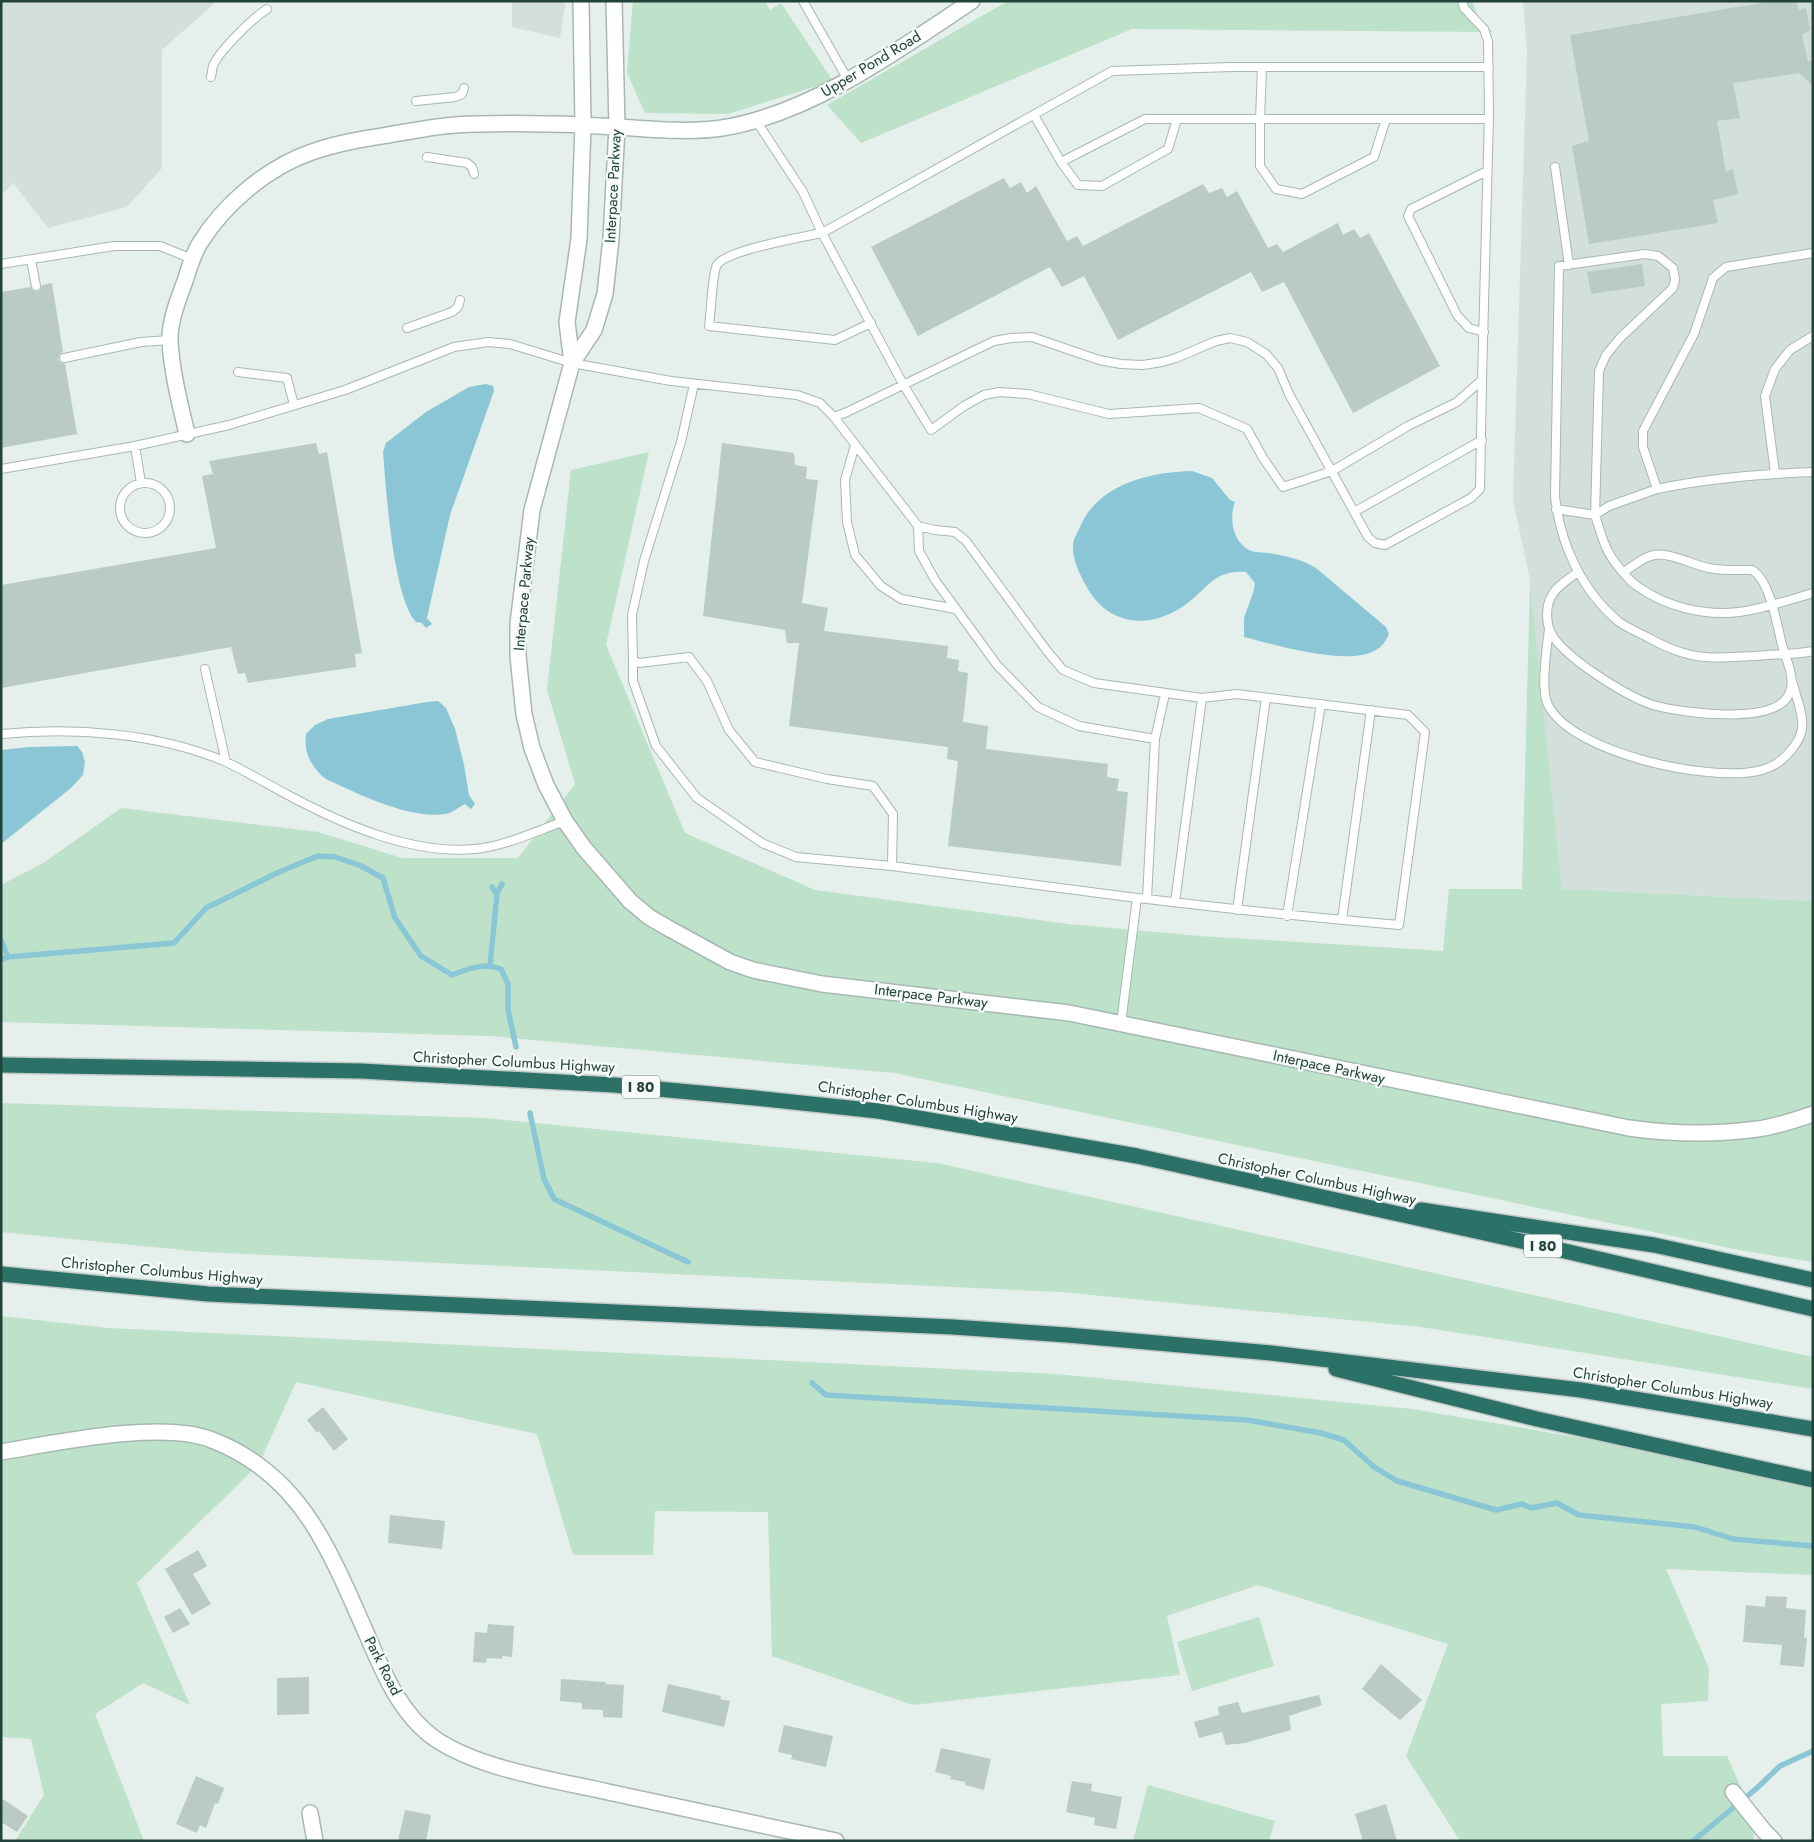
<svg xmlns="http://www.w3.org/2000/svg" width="1814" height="1842" font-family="Jost,sans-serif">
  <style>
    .built { fill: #d3dfda }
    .green { fill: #bde1c9 }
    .water { fill: #8ac6d6 }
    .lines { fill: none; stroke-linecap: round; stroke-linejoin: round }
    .stream { stroke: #8ac6d6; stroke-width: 5.5 }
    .building { fill: #bacac4 }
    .lane-casing { stroke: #a7b8b3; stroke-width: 10 }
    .street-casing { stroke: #a7b8b3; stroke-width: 18 }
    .highway-casing { stroke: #c1cac8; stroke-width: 18 }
    .lane { stroke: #fff; stroke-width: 8 }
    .street { stroke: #fff; stroke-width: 15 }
    .highway { stroke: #2c7167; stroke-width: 15 }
    .labels { text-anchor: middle; stroke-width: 4.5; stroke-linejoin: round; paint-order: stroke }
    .shield { fill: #f6fbf9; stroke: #627a75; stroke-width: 1 }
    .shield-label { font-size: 14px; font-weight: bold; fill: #22423c }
    .street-label { font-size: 15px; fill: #22423c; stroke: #f6fbf9 }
  </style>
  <rect width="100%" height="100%" fill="#e5efeb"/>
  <!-- built -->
  <path class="built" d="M1,1H217L162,50V168L127,207L48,228L13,183L1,195Z
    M512,1H566L560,38L512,27Z
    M1523,1H1813V901L1562,889L1530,580L1513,500L1527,52Z"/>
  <!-- green -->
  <path class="green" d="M633,1H765L770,10L781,3L833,81L728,114L645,113L627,73Z
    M1008,1H1472L1478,17L1493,32L1132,29L861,143L827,105Z
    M649,452L606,645L685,833L815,890L1068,924L1199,936L1443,951L1449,889H1522L1530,580L1562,889L1813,901V1262L1744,1251L894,1073L490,1036L1,1022V885L45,862L121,808L318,832L402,858H518L575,784L547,690L571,470Z
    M1,1103L486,1118L937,1163L1813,1357V1389L1421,1327L1061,1292L204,1252L1,1232Z
    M1,1316L108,1328L1056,1374L1412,1409L1813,1478V1575L1666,1569L1709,1668L1708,1701L1661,1704L1663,1756H1727L1756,1821L1753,1841H1460L1406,1756L1448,1644L1258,1585L1167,1616L1180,1675L913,1705L772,1656L768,1512L655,1511L653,1555H573L537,1434L296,1382L259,1464L137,1583L190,1705L143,1683L95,1714L144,1841H15L44,1795L31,1739L1,1737Z
    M1259,1617L1274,1666L1192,1691L1177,1642Z
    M1148,1785L1275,1821L1269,1841H1133Z"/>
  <!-- water -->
  <path class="water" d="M486,384L493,386L494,391L450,515L427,618L432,624L426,628L422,623L416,622C393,598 386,488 383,452L386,443L426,412L469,387Z
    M1192,471L1212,478L1230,500L1235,502C1229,518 1232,540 1249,550C1254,553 1263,552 1268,553C1285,556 1301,559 1316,568L1386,627L1389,634C1386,641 1382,647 1374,651C1346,666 1275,645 1244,637V618L1254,590L1255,583L1246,572C1213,570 1208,589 1185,605C1167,618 1142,626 1120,617C1102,611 1090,595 1082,578C1077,568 1072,556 1073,545C1073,539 1078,532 1080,527C1098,484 1150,472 1192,471Z
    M438,701L446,708L455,729L464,765L469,795L475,804L471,809L465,804C459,807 452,813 445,814C414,819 369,799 341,786C335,783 326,780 321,775C309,762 304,751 306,734L315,725L328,719L427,702Z
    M77,746L82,752L85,762L83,775L71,788L1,844V750L29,747Z"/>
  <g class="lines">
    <!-- stream -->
    <path class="stream" d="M497,894L502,884
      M1,940L8,957
      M1,960L8,957L174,943L206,908L279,872L318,856L335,857L361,866L383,878L395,918L421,956L452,975C470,968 483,963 501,969L508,984V1010L516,1047
      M490,966L497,894L492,887
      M530,1113L544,1179L554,1199L688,1262
      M812,1383L826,1395L1247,1420L1321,1433L1344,1440L1374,1467L1397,1481L1496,1510L1522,1504L1531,1508L1557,1503L1579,1515L1695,1527L1733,1539L1813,1546
      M1693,1841L1757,1788L1780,1766L1813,1751"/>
  </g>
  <!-- building -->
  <path class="building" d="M1773,1H1796L1799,10L1806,8L1810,30L1802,35L1808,61L1813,60V86L1799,73L1733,83L1740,118L1717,121L1726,172L1733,169L1738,194L1713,200L1718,223L1589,244L1572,146L1589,141L1570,35Z
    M1004,178L1010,188L1021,182L1027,193L1036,186L1067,241L1077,236L1083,246L1203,184L1209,193L1222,188L1227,197L1237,191L1268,248L1277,244L1283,252L1338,223L1343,235L1354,229L1360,238L1369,233L1440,366L1353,413L1284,282L1262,292L1251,272L1118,340L1084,276L1062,287L1050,267L918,336L871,247Z
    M1642,264L1645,286L1591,294L1587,272Z
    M52,283L63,352L60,354L58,359L60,362L65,364L77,434L1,448V292L31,287L32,290L37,292L40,290L42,285Z
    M316,443L319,454L327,452L362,653L355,654L356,667L248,683L245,673L238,674L231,647L1,688V585L216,548L202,476L213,474L209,461Z
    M722,443L794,453L795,465L807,467L806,479L818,480L802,603L828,608L824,631L948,646L947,658L959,660L958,671L968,673L963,722L988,726L986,749L1108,764L1107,777L1119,779L1117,791L1128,792L1121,866L948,846L958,761L947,759L948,747L789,726L799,643H787L785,630L703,616Z
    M323,1407L348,1439L334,1451L319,1431L317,1433L307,1420Z
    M390,1515L445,1521L442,1549L388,1543Z
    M198,1550L207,1566L193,1574L211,1604L192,1615L165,1569Z
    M1766,1596L1787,1597L1786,1608L1806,1610L1804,1638H1807L1804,1667L1780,1665L1782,1645L1743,1642L1746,1605L1765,1607Z
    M180,1608L190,1624L173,1633L164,1617Z
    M488,1624L514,1626L512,1657L502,1656V1659L487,1658L486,1663L473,1662L475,1632L487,1633Z
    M1381,1664L1422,1700L1400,1720L1362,1689Z
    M309,1677V1714L277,1715V1678Z
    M561,1679L606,1682L605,1684L624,1685L622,1718L603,1717V1710L582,1709V1703L560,1701Z
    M668,1684L721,1696L720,1699L730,1701L724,1727L662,1712Z
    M1319,1695L1322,1705L1289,1716L1291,1730L1245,1743L1226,1745L1222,1732L1199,1738L1194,1722L1219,1715L1218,1707L1238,1702L1242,1713Z
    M784,1725L833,1736L826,1767L791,1759L792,1755L778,1752Z
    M941,1748L991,1759L984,1790L965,1785V1782L950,1779L951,1776L935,1772Z
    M196,1776L224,1788L218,1804L215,1803L206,1828L200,1825L197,1833L176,1824Z
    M1072,1781L1092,1784L1091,1791L1122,1797L1116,1829L1094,1825L1095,1818L1066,1812Z
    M1,1798L28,1816L17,1832L1,1822Z
    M1386,1804L1397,1841H1363L1355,1814Z
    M405,1810L431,1815L426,1841H398Z"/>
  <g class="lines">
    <!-- lane casing -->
    <g class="lane-casing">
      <path id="lane" d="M803,1L848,80
        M1262,67L1260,119H1489
        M211,77C212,73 212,69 213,66C218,52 254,17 267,9
        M416,101L455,97L462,94L464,88
        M1034,115L1061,162L1145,119H1260V166L1276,189L1302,194L1374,157L1386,119
        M755,119L803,192L822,233L903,384L931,430L964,406L984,395L999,392L1028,394L1109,414L1199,408L1247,429L1263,458L1283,487L1332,471L1408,426L1457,402L1482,380L1489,115L1488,41L1484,29L1464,8L1462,1
        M427,157L467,163L472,167L474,174
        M1061,162L1078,185L1102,186L1168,149L1177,119
        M1555,167L1569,265
        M31,260L36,286
        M1,264L114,246H160L192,259
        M871,323L835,340L709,326C711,314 712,273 717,265C726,250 803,237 822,233L1112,71L1231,67H1489
        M407,328L452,312L458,307L460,300
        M1484,332L1469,328L1457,315L1408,216L1411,209L1487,171
        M64,358L141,342L170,340
        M238,372L287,378L294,405
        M834,417L847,412L994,341L1011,338L1032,337L1099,360L1121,364L1143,365L1162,362L1176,358L1216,341L1230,338L1247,342L1266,354L1278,368L1289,394L1368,537L1375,543L1385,545L1471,498L1480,489L1482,380
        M855,445L845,480L847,522L855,555L881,586L901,599L956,609
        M135,446L141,483
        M1,469L135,446L229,425L345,390L454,347L488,342L510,344L572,363L671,381L797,395L820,403L834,417L918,526L935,530L955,532L966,541L1047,651L1063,670L1094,683L1202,698
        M1775,473L1765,396L1775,369L1790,350L1813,336
        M120 508a25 25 0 1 1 50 0a25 25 0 1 1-50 0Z
        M1657,489C1709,478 1760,474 1813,472
        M1556,509L1595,515L1609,506L1657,489L1643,447V431L1694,334L1713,278L1726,267L1813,253
        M1354,512L1482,440
        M918,526L919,551L935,580L997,665L1038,707L1079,726L1155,739L1165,694
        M1578,572C1569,579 1556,586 1551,597C1546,606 1546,621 1550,631C1561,656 1626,696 1653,705C1681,713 1772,725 1788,696C1797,681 1787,662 1782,645C1777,625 1770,580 1752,570C1738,570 1723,571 1709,568C1693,565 1669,552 1654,555C1643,557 1633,566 1624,572
        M1813,593C1789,600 1763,609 1739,612C1704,616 1666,607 1637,586C1629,581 1620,569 1614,561C1604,548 1600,530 1595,515L1599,371L1606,355L1620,338L1673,288L1675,280L1673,268L1658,256L1645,254L1559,266L1555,496C1560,544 1582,591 1619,622C1628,628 1639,633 1649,638C1667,648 1686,656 1706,657C1723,659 1740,656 1756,656C1775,654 1794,655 1813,651
        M1549,629C1547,647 1540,690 1548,705C1572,753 1708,782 1758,771C1772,768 1783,761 1792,749C1796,744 1801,736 1802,729C1804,715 1796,697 1793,684
        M633,660L632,615L644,561L681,442L694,384
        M205,669L226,762
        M1,734C75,727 156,733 224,761C246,771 267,784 288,795C342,824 412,855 475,849C506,846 536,831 565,821
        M892,866L796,857L762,843L697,798L656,746L633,681V660L639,663L689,657L707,681L729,730L755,762L827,779L873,786L893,814L892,866L1137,898
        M1147,899L1155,739
        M1237,910L1266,698
        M1287,916L1321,704
        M1342,920L1371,710
        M1121,1023L1137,898L1147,899C1231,909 1315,918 1399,925L1425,732L1408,715L1237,694L1202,698L1175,902"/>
    </g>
    <!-- street casing -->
    <g class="street-casing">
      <path id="street" d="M614,1L617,127L611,239L605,294L594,330L572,363L532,510L518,624V656L524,714L532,748L546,785L565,821L584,848L630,901L649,917L668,928L730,962L753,970L822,984L1069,1013L1629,1128C1671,1134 1714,1135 1757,1129C1775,1127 1795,1120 1813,1114
        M572,363L567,322L579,239L583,125L581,1
        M187,434C180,404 172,373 170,342C169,322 178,300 185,281C189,268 193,254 200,243C225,203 268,167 312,152C337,143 363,139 388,135C417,130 447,124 477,124C523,123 571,124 618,127C652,129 688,133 722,128C811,114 898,50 972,1
        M1,1452C56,1443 161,1420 212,1440C254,1456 288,1486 312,1523C333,1556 348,1592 364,1628C381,1667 398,1712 434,1738C478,1769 555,1780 608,1792C684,1808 760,1824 836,1841
        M1733,1792L1764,1831L1774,1841
        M310,1813L315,1841"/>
    </g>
    <!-- highway casing -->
    <g class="highway-casing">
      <path id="highway" d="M1,1065L361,1071L614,1085L755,1098L878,1111L1137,1156L1539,1245L1813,1309
        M1421,1210L1654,1245L1813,1280
        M1,1274L208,1294L953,1327L1067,1335L1271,1353L1581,1390L1813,1429
        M1336,1369L1537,1419L1813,1480"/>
    </g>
    <!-- lane -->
    <use href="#lane" class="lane"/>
    <!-- street -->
    <use href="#street" class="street"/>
    <!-- highway -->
    <use href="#highway" class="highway"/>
  </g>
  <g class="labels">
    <!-- shield labels -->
    <g class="shield">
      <rect x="622" y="1075.5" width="38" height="23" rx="4"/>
      <rect x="1524" y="1234.5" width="38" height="23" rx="4"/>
    </g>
    <g class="shield-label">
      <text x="641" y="1092">I 80</text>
      <text x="1543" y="1251">I 80</text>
    </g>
    <!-- street labels -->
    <g class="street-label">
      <text transform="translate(871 64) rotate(-31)" y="5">Upper Pond Road</text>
      <text transform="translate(613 186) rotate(-87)" y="5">Interpace Parkway</text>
      <text transform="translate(524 594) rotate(-85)" y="5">Interpace Parkway</text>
      <text transform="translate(931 996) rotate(7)" y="5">Interpace Parkway</text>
      <text transform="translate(514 1062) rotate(3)" y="5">Christopher Columbus Highway</text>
      <text transform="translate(1329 1067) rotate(12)" y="5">Interpace Parkway</text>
      <text transform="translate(918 1102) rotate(9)" y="5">Christopher Columbus Highway</text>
      <text transform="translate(1317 1179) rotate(12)" y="5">Christopher Columbus Highway</text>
      <text transform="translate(162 1271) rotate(5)" y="5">Christopher Columbus Highway</text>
      <text transform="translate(1673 1388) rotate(9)" y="5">Christopher Columbus Highway</text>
      <text transform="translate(383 1666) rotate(63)" y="5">Park Road</text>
    </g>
  </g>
  <!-- border -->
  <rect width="1814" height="1842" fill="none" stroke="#22423c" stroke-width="5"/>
</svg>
